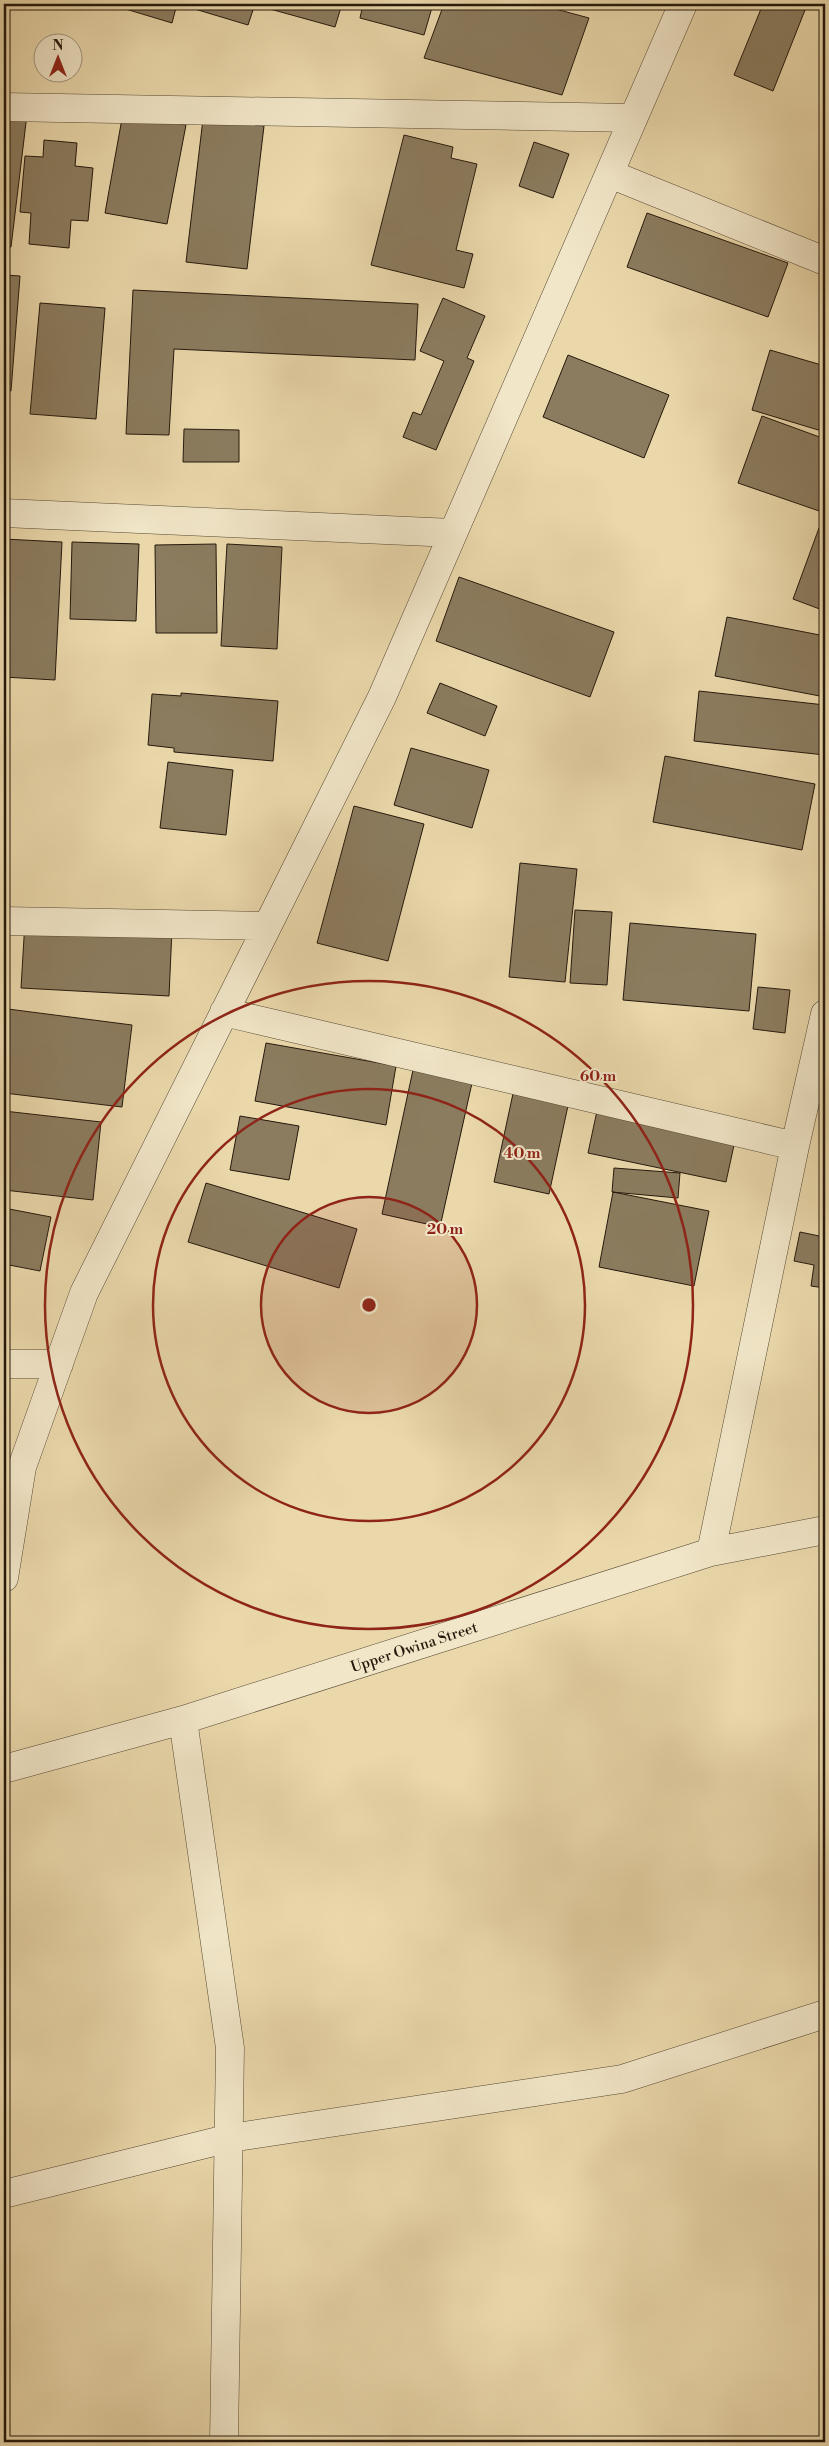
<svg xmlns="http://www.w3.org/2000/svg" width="829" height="2446" font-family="'Libre Bodoni',serif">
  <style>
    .building { fill: #8b7c5f; stroke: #25180c }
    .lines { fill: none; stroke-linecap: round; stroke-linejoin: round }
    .minor-casing { stroke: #564834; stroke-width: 29 }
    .minor { stroke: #f1e6c8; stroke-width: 28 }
    .ring { fill: none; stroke: #8f2418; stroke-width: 2.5 }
    .labels { text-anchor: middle; stroke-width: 4; stroke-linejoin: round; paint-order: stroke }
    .street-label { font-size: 15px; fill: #25180c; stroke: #f1e6c8 }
    .centre { fill: #8f2418; stroke: #f1e6c8; stroke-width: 2.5 }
    .ring-label { font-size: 15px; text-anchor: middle; font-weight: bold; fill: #8f2418; stroke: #f1e6c8; stroke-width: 4; stroke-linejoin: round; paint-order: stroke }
  </style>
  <rect width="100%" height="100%" fill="#ead8ab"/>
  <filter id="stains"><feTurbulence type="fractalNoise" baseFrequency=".004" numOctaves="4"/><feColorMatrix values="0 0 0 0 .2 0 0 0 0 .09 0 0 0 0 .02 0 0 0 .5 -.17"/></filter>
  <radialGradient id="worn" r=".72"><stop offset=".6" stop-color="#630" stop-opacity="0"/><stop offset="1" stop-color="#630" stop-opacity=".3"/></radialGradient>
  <!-- building -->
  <path class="building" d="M109,4H177L172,23Z
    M189,4H255L248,25L188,7Z
    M271,4H342L335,27L270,9Z
    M363,4H433L424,35L360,18Z
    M444,4H537L589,18L562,95L424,58Z
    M763,4H788L805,10L773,91L734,75Z
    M4,102L28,106L11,247L4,246Z
    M123,113L186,125L167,224L105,213Z
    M203,119L264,126L247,269L186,262Z
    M404,135L453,147L451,158L477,164L456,250L473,254L464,288L371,265Z
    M44,140L77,143L75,166L93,168L88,221L71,220L69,248L29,244L31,213L20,212L25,156L43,157Z
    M534,142L569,154L553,198L519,186Z
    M647,213L788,263L768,317L627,267Z
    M4,275L20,276L11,391L4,390Z
    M133,290L418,304L415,360L174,349L169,435L126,434Z
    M443,298L485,316L467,358L474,361L436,450L403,437L413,412L421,415L444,361L420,351Z
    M40,303L105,308L96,419L30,414Z
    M770,350L825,366V432L752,410Z
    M568,355L669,395L644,458L543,417Z
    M762,416L825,439V513L738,483Z
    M184,429L239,430V462H183Z
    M819,528L825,531V611L793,599Z
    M4,539L62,542L55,680L4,677Z
    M72,542L139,544L136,621L70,619Z
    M216,544L217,633H156L155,545Z
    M227,544L282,547L277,649L221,646Z
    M459,577L614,632L590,697L436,641Z
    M727,617L825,636V697L715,676Z
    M440,683L497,706L485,736L427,713Z
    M699,691L825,705V755L694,741Z
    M181,693L278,701L273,761L174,752V748L148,745L152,694L181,696Z
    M411,748L489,770L472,828L394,805Z
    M665,756L815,784L802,850L653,822Z
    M168,762L233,770L226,835L160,828Z
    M354,806L424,824L388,961L317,943Z
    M520,863L577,869L565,982L509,977Z
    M575,910L612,912L607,985L570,983Z
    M25,921L172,929L169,996L21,988Z
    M630,923L756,934L749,1011L623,1000Z
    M758,987L790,990L785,1033L753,1029Z
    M8,1009L132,1025L122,1107L4,1093V1043Z
    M266,1043L396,1066L386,1125L255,1101Z
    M413,1070L472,1083L440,1227L382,1214Z
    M514,1089L569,1101L549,1194L494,1182Z
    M601,1092L739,1122L726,1182L588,1153Z
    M4,1111L101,1122L93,1200L4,1190Z
    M240,1116L299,1126L289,1180L230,1170Z
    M614,1168L680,1173L678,1198L612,1192Z
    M206,1183L357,1229L339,1288L188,1242Z
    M613,1192L709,1211L694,1286L599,1267Z
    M4,1208L51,1217L40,1271L4,1264Z
    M825,1228V1288L811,1286L814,1265L794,1261L800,1232L824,1237Z"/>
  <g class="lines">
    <!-- minor casing -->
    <g class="minor-casing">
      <path id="minor" d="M4,107L633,118
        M610,174L825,261
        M4,513L453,533
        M4,921L267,926
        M224,1012L795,1146
        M4,1364H59
        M711,1552L795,1146L825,1014
        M4,1578L22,1467L84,1293L382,697L683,4
        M183,1720L230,2048L224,2442
        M4,1769L183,1720L711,1552L825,1530
        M4,2194L230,2138L622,2079L825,2014"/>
    </g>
    <!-- minor -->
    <use href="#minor" class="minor"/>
  </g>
  <!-- distance rings -->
  <circle cx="369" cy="1305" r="108" fill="#8f2418" fill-opacity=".12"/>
  <g class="ring">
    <circle cx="369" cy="1305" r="108"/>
    <circle cx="369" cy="1305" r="216"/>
    <circle cx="369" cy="1305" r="324"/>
  </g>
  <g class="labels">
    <!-- street labels -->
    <g class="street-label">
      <text transform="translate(414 1647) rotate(-18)" y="5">Upper Owina Street</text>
    </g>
  </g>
  <circle cx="369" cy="1305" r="8" class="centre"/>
  <g class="ring-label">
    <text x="598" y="1081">60 m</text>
    <text x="522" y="1158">40 m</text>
    <text x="445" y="1234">20 m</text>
  </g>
  <!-- margin -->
  <rect width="829" height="2446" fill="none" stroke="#ead8ab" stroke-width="20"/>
  <rect x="5" y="5" width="819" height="2436" fill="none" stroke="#25180c" stroke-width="2.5"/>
  <rect x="10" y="10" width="809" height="2426" fill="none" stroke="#25180c"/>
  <!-- north arrow -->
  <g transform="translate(58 58)"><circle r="24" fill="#f1e6c8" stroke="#9f947d"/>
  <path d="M0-4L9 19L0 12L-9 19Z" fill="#8f2418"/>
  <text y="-8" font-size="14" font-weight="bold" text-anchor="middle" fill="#25180c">N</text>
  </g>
  <rect width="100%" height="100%" filter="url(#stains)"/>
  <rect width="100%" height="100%" fill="url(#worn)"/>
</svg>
